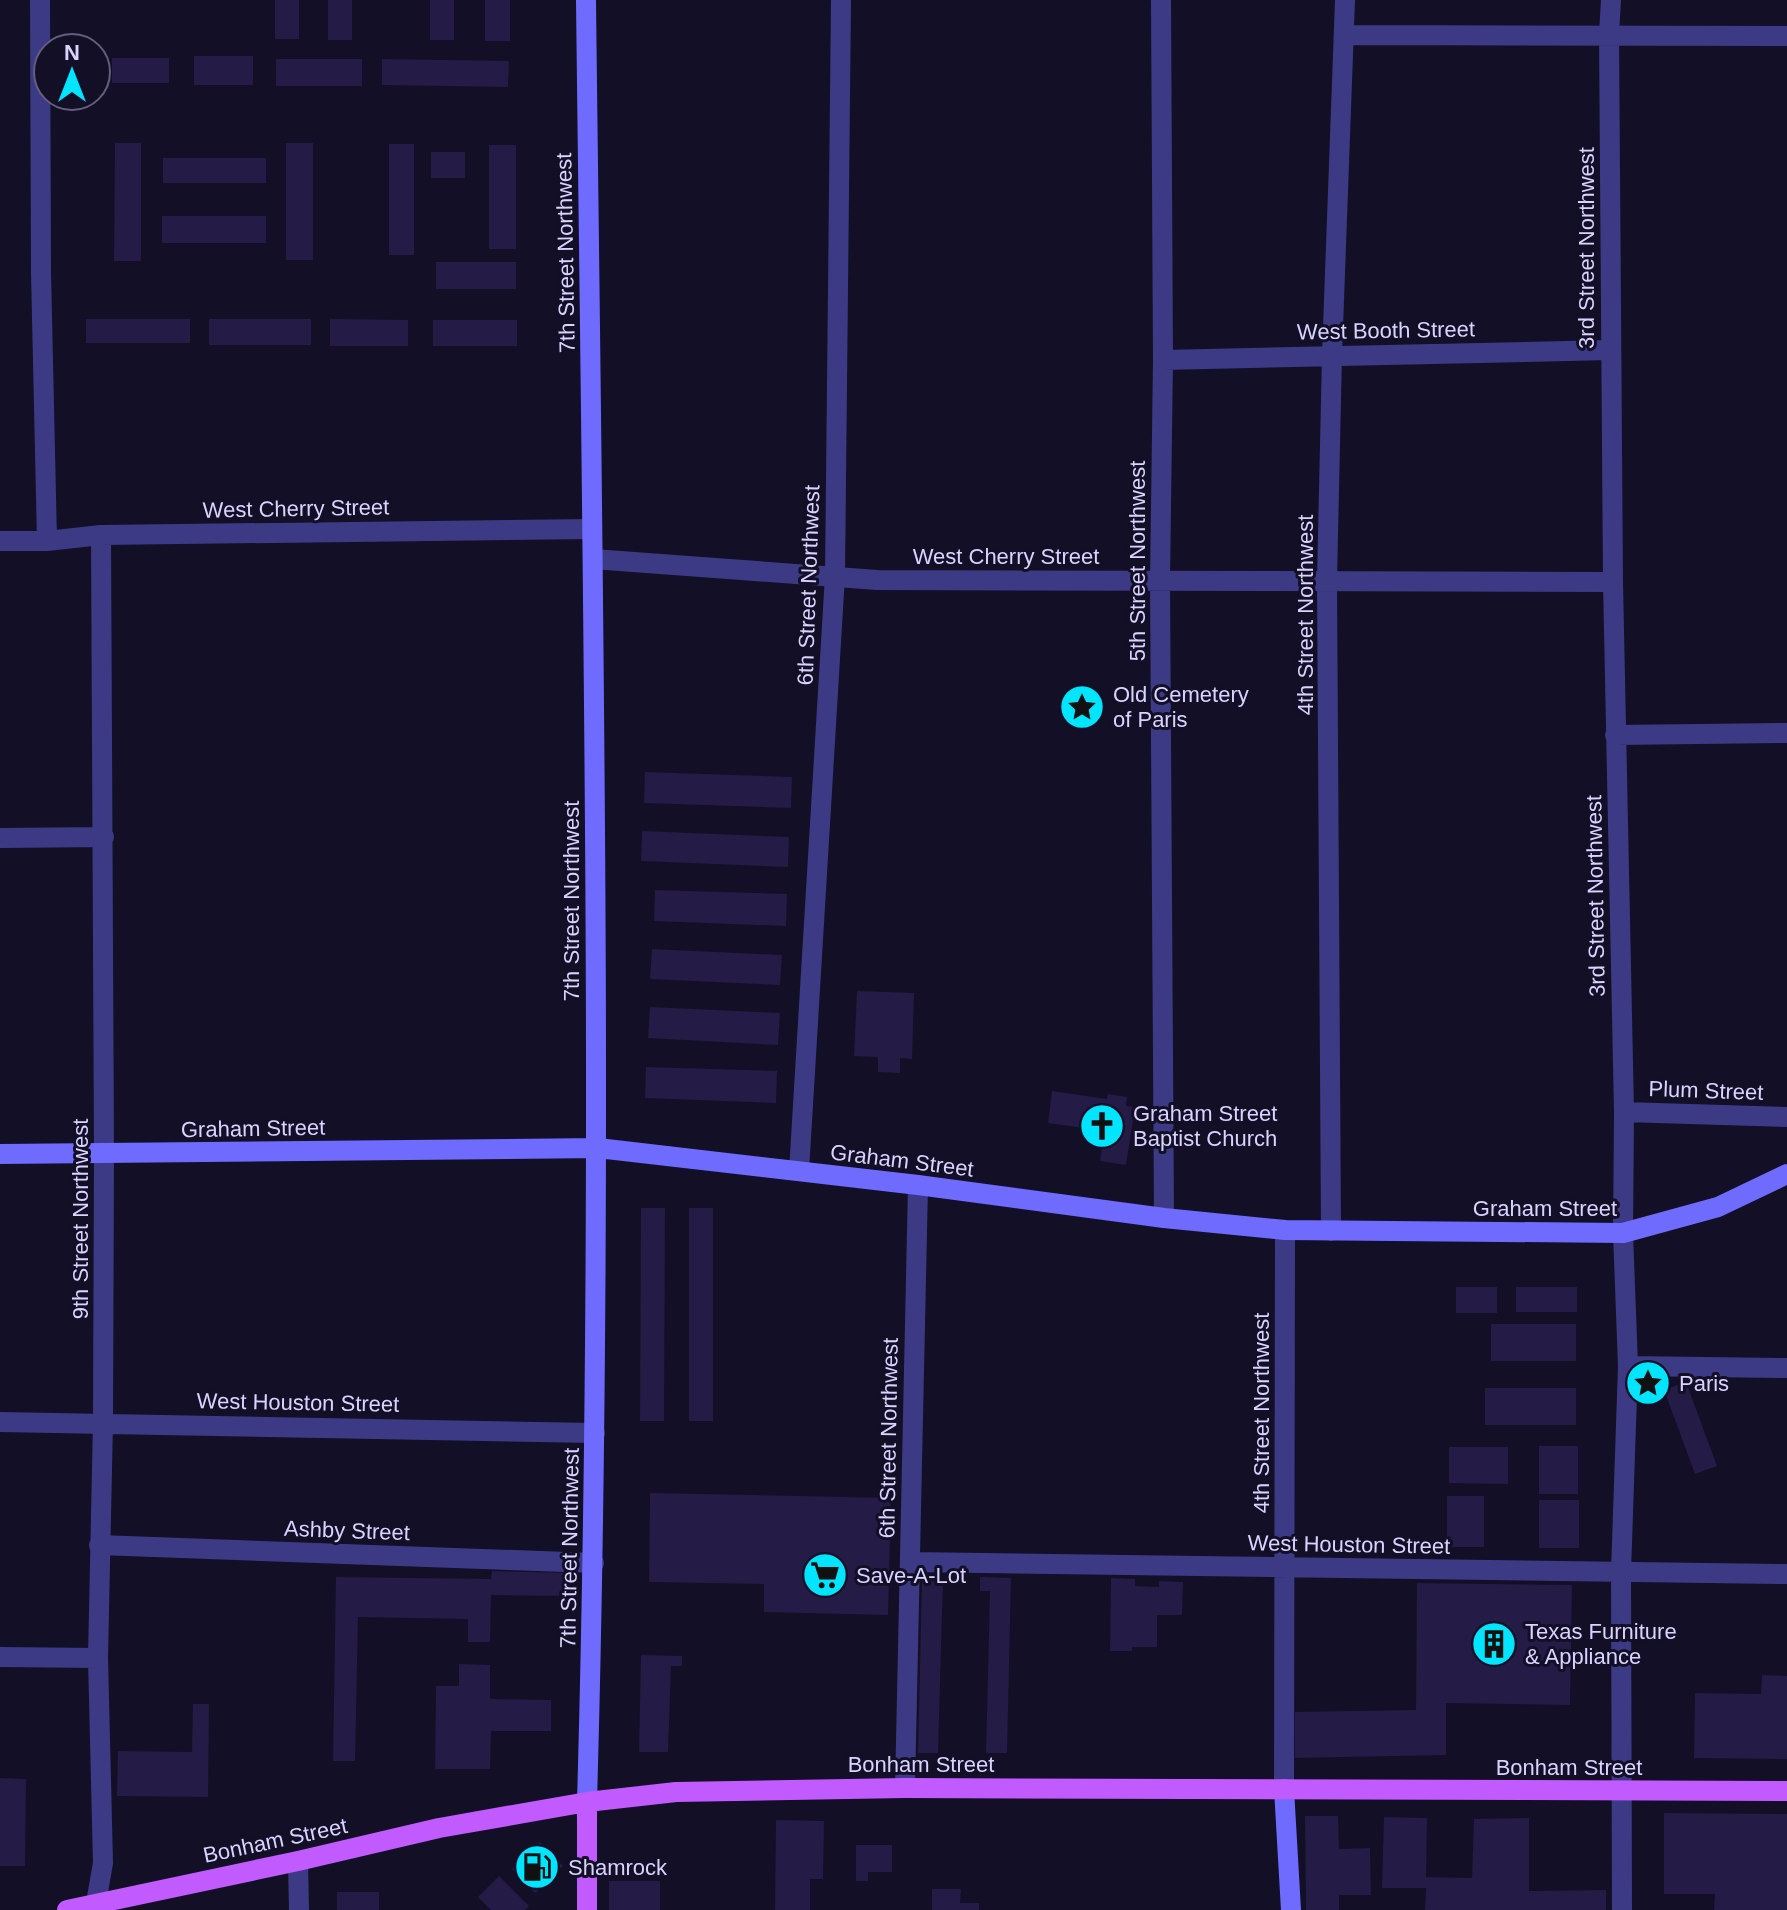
<svg xmlns="http://www.w3.org/2000/svg" width="1787" height="1910" font-family="Helvetica,sans-serif">
  <style>
    .building { fill: #241b47 }
    .lines { fill: none; stroke-linecap: round; stroke-linejoin: round }
    .street { stroke: #3d3a85; stroke-width: 20 }
    .secondary { stroke: #6f6bff; stroke-width: 20 }
    .primary { stroke: #c25bff; stroke-width: 20 }
    .labels { text-anchor: middle; stroke-width: 6; stroke-linejoin: round; paint-order: stroke }
    .street-label { font-size: 22px; fill: #d9d4ff; stroke: #130f26 }
    .poi-label { font-size: 22px; fill: #d9d4ff; stroke: #130f26; text-anchor: start }
  </style>
  <rect width="100%" height="100%" fill="#130f26"/>
  <!-- building -->
  <path class="building" d="M275,0H299V39H275Z
    M328,0H352V40H328Z
    M430,0H454V40H430Z
    M485,0H510V41H485Z
    M194,56H253V85H194Z
    M112,58H169V83H112Z
    M276,59H362V86H276Z
    M382,59L509,61L508,87L382,85Z
    M115,143H141V261H114Z
    M286,143H313V260H286Z
    M389,144H414V255H389Z
    M489,145H516V249H489Z
    M431,152H465V178H431Z
    M163,158H266V183H163Z
    M162,216H266V243H162Z
    M436,262H516V289H436Z
    M86,319H190V343H86Z
    M209,319H311V345H209Z
    M330,319L408,320V346H330Z
    M433,320H517V346H433Z
    M645,772L792,777L791,808L644,803Z
    M642,831L789,837L788,867L641,861Z
    M655,890L787,894L786,926L654,921Z
    M652,949L782,955L780,985L650,979Z
    M857,991L914,993L912,1059L900,1058V1073L878,1072V1057L854,1056Z
    M650,1007L780,1013L778,1045L648,1038Z
    M646,1067L777,1071L776,1103L645,1098Z
    M1052,1091L1107,1099L1108,1094L1127,1097L1126,1106L1135,1107L1126,1165L1100,1161L1104,1134L1098,1133V1130L1048,1123Z
    M641,1208H665L664,1421H640Z
    M689,1208H713V1421H689Z
    M1456,1287H1497V1313H1456Z
    M1516,1287H1577V1312H1516Z
    M1491,1324H1576V1361H1491Z
    M1686,1382L1717,1466L1695,1474L1664,1390Z
    M1485,1388H1576V1425H1485Z
    M1539,1446H1578V1494H1539Z
    M1449,1447H1508V1484L1449,1483Z
    M650,1493L891,1498L888,1615L764,1612V1584L649,1582Z
    M1447,1496H1484V1547H1447Z
    M1539,1500H1579V1548H1539Z
    M492,1571L574,1573L573,1596L491,1595L490,1642H468V1619L358,1617L355,1761H333L336,1577L491,1579Z
    M980,1577L1011,1578L1007,1753H986L990,1591H980Z
    M1111,1578L1135,1579V1586L1159,1587V1581L1183,1582L1182,1615H1157V1647H1132V1651H1110Z
    M922,1580H943L938,1753H918Z
    M1417,1583L1572,1585L1570,1705L1446,1703V1755L1295,1758V1712L1416,1710Z
    M641,1655L682,1656V1666H671L668,1752H639Z
    M459,1664L490,1665V1699L551,1700V1731H491L490,1769H435L436,1686H459Z
    M1762,1675L1787,1676V1759L1694,1758L1695,1693L1761,1694Z
    M193,1704H209L208,1797L117,1796L118,1751L192,1752Z
    M0,1778L26,1779L25,1866H0Z
    M1664,1813L1787,1814V1910H1714L1715,1894H1664Z
    M1305,1816H1338L1339,1849L1370,1848L1371,1895H1339V1910H1306Z
    M1384,1817L1427,1818L1426,1877L1472,1878L1474,1819L1529,1818V1891L1606,1890V1910H1425L1426,1888H1382Z
    M776,1820L824,1821L823,1879H810V1910H775Z
    M540,1842L563,1866L535,1893L512,1869Z
    M856,1845H892V1872H868V1881H856Z
    M499,1876L529,1906L525,1910H491L478,1897Z
    M609,1881H660V1910H609Z
    M932,1889H961L960,1903H979V1910H932Z
    M337,1892H379V1910H337Z"/>
  <g class="lines">
    <!-- street -->
    <path class="street" d="M40,0L41,272L47,541
      M1161,0L1163,360L1160,580L1164,1218
      M1611,0L1609,34L1613,582L1624,1112L1623,1233L1628,1366L1621,1572L1622,1910
      M1345,35L1787,36
      M1163,360L1610,350
      M0,541H47L101,535L592,529
      M593,559L877,580L1613,582
      M1615,735L1787,733
      M0,838L104,837
      M1624,1112L1787,1117
      M799,1171L835,576L841,0
      M1331,1231L1327,580L1332,355L1345,0
      M1628,1366L1787,1368
      M0,1422L595,1433
      M99,1545L594,1563
      M910,1562L1787,1574
      M0,1657L98,1658
      M905,1788L918,1185
      M1284,1789L1285,1230
      M298,1861L299,1910
      M96,1903L103,1863L98,1658L103,1422L104,1153L101,535"/>
    <!-- secondary -->
    <path class="secondary" d="M586,0C593,601 604,1201 587,1802
      M0,1154L598,1148L918,1185L1164,1218L1285,1230L1623,1233L1718,1207L1787,1174
      M1284,1789L1291,1910"/>
    <!-- primary -->
    <path class="primary" d="M67,1910L298,1861L439,1828L587,1802L676,1792L905,1788L1787,1791
      M587,1910V1802"/>
  </g>
  <!-- icons -->
  <defs>
    <g id="sight-disc" transform="scale(2.3)"><circle r="9.5" fill="#00e5ff" stroke="#130f26"/><path d="M0-6L1.8-2.2L6-1.7L2.9 1.2L3.7 5.4L0 3.3L-3.7 5.4L-2.9 1.2L-6-1.7L-1.8-2.2Z" fill="#111"/></g>
    <g id="church-disc" transform="scale(2.3)"><circle r="9.5" fill="#00e5ff" stroke="#130f26"/><path d="M-1.2-6h2.4v3.5h3.3v2.4h-3.3V6h-2.4V-.1h-3.3v-2.4h3.3Z" fill="#111"/></g>
    <g id="supermarket-disc" transform="scale(2.3)"><circle r="9.5" fill="#00e5ff" stroke="#130f26"/><path d="M-6-5.5h2.5l.6 2H6L4.5 2H-2.5L-4.4-4H-6ZM-1.5 3.2a1.3 1.3 0 1 0 .1 0ZM3 3.2a1.3 1.3 0 1 0 .1 0Z" fill="#111"/></g>
    <g id="building-disc" transform="scale(2.3)"><circle r="9.5" fill="#00e5ff" stroke="#130f26"/><path d="M-4-6H4V6H1V3H-1V6H-4ZM-2.5-4.3h1.7v1.8h-1.7ZM.8-4.3h1.7v1.8H.8ZM-2.5-1h1.7V.8h-1.7ZM.8-1h1.7V.8H.8Z" fill="#111"/></g>
    <g id="fuel-disc" transform="scale(2.3)"><circle r="9.5" fill="#00e5ff" stroke="#130f26"/><path d="M-5.5-6h7V0h2V4h1.3V-2.5L3-4.5l.8-.8L6-3V5H2.5V1h-1V6h-7ZM-4.2-4.7v3.2H.2V-4.7Z" fill="#111"/></g>
  </defs>
  <g fill-rule="evenodd">
    <use href="#sight-disc" x="1082" y="707"/>
    <use href="#church-disc" x="1102" y="1126"/>
    <use href="#sight-disc" x="1648" y="1383"/>
    <use href="#supermarket-disc" x="825" y="1575"/>
    <use href="#building-disc" x="1494" y="1644"/>
    <use href="#fuel-disc" x="537" y="1867"/>
  </g>
  <g class="labels">
    <!-- street labels -->
    <g class="street-label">
      <text transform="translate(1586 248) rotate(-90)" y="8">3rd Street Northwest</text>
      <text transform="translate(565 253) rotate(-91)" y="8">7th Street Northwest</text>
      <text transform="translate(1386 330) rotate(-1)" y="8">West Booth Street</text>
      <text transform="translate(296 508) rotate(-1)" y="8">West Cherry Street</text>
      <text x="1006" y="564">West Cherry Street</text>
      <text transform="translate(1137 561) rotate(-90)" y="8">5th Street Northwest</text>
      <text transform="translate(808 585) rotate(-88)" y="8">6th Street Northwest</text>
      <text transform="translate(1305 615) rotate(-90)" y="8">4th Street Northwest</text>
      <text transform="translate(1595 896) rotate(-91)" y="8">3rd Street Northwest</text>
      <text transform="translate(571 901) rotate(-90)" y="8">7th Street Northwest</text>
      <text transform="translate(1706 1090) rotate(2)" y="8">Plum Street</text>
      <text transform="translate(253 1128) rotate(-1)" y="8">Graham Street</text>
      <text transform="translate(902 1160) rotate(7)" y="8">Graham Street</text>
      <text x="1545" y="1216">Graham Street</text>
      <text transform="translate(80 1219) rotate(-90)" y="8">9th Street Northwest</text>
      <text transform="translate(298 1402) rotate(1)" y="8">West Houston Street</text>
      <text transform="translate(1261 1413) rotate(-90)" y="8">4th Street Northwest</text>
      <text transform="translate(888 1438) rotate(-89)" y="8">6th Street Northwest</text>
      <text transform="translate(347 1530) rotate(2)" y="8">Ashby Street</text>
      <text transform="translate(1349 1544) rotate(1)" y="8">West Houston Street</text>
      <text transform="translate(569 1548) rotate(-89)" y="8">7th Street Northwest</text>
      <text x="921" y="1772">Bonham Street</text>
      <text x="1569" y="1775">Bonham Street</text>
      <text transform="translate(275 1840) rotate(-12)" y="8">Bonham Street</text>
    </g>
    <!-- poi labels -->
    <g class="poi-label">
      <text x="1113" y="702">Old Cemetery<tspan x="1113" dy="25">of Paris</tspan></text>
      <text x="1133" y="1121">Graham Street<tspan x="1133" dy="25">Baptist Church</tspan></text>
      <text x="1679" y="1391">Paris</text>
      <text x="856" y="1583">Save-A-Lot</text>
      <text x="1525" y="1639">Texas Furniture<tspan x="1525" dy="25">&amp; Appliance</tspan></text>
      <text x="568" y="1875">Shamrock</text>
    </g>
  </g>
  <!-- north arrow -->
  <g transform="translate(72 72)"><circle r="38" fill="#130f26" stroke="#625e7d" stroke-width="2"/>
  <path d="M0-6L14 30L0 20L-14 30Z" fill="#00e5ff"/>
  <text y="-12" font-size="22" font-weight="bold" text-anchor="middle" fill="#d9d4ff">N</text>
  </g>
</svg>
